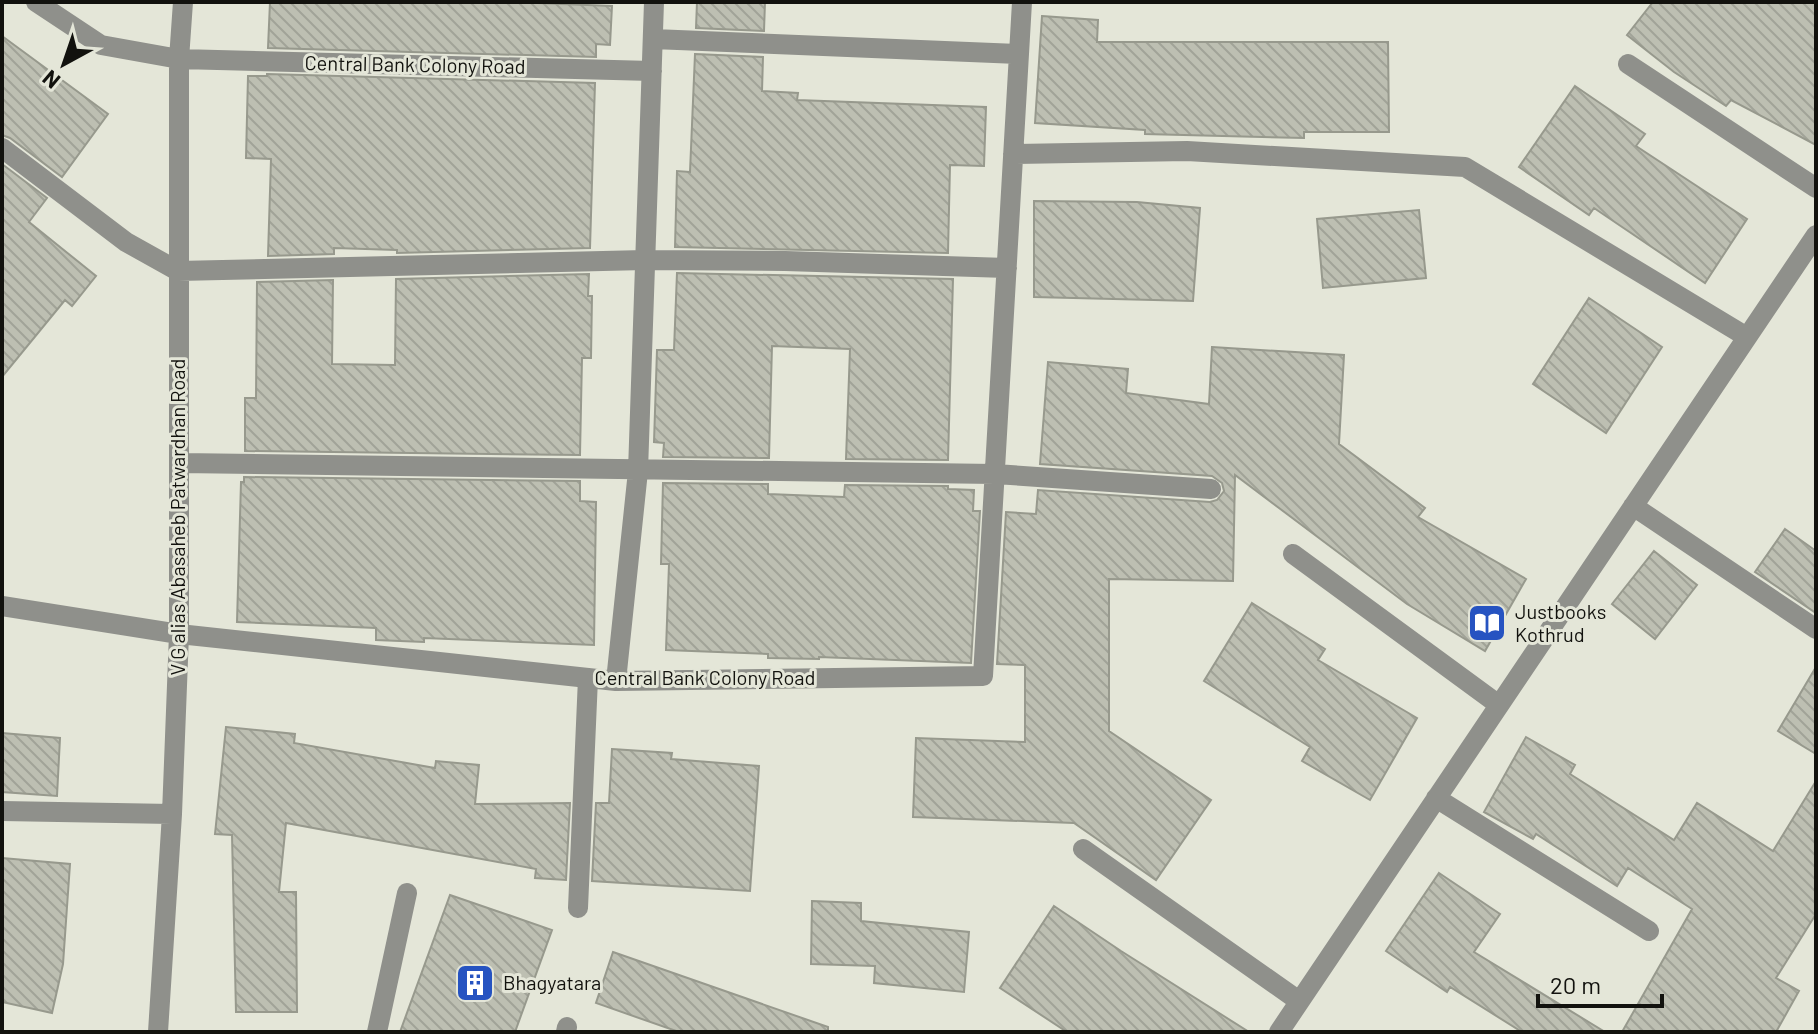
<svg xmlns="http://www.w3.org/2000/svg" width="1818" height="1034" font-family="Barlow,sans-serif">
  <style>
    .building { fill: url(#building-back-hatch); stroke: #97998d; stroke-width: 2 }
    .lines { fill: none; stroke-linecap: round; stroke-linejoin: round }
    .minor { stroke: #8f908b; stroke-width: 20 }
    .labels { text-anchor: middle; stroke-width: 6; stroke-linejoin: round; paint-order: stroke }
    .street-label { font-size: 20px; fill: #12120e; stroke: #e4e6d8 }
    .poi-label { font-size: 20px; fill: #12120e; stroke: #e4e6d8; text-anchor: start }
  </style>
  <defs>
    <pattern id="building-back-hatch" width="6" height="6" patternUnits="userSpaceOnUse" patternTransform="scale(2)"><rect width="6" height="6" fill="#bdbfb2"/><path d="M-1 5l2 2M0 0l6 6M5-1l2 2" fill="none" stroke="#a1a398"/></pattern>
  </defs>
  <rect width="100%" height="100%" fill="#e4e6d8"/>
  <!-- building -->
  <path class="building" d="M270,2H512L612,6L610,45L596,44V57L268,48Z
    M697,2H765L764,31L696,28Z
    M1653,2H1816V145L1731,100L1726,106L1674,72L1627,35Z
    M1042,16L1098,20L1097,42H1388L1389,132H1304V138L1145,134V130L1035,123Z
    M2,36L108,114L62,177L10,138L2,135Z
    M695,54L763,57L762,91L798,93L797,100L986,107L984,166L950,165L948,253L675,247L677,171L690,172Z
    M267,74L595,83L590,248L397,253V250L334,248V254L268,256L271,159L246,158L248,76H267Z
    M1575,86L1645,134L1636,146L1747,219L1705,283L1594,208L1589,215L1519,167Z
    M2,164L47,198L29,222L96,276L72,306L65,300L2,377Z
    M1034,201L1137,202L1200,208L1193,301L1034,297Z
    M1419,210L1426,278L1323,288L1317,219Z
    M677,273L953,279L948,460L846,459L850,349L772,346L769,458L663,457L664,443L654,442L657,350H674Z
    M589,274L588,296H592L591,358H582L580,455L245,451V398H256L257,282L333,280L332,364L395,365L396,279Z
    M1589,298L1662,347L1606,433L1533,384Z
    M1212,347L1344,355L1339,444L1425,508L1418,517L1526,579L1485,651L1407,604L1235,475L1233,581L1109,579V731L1211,800L1156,880L1074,823L913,817L916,738L1025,742V665L997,664L1006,512L1036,514L1038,490L1210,502L1217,500L1224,491L1222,483L1212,476L1040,464L1048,362L1128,369L1126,393L1209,404Z
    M244,477L580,481V501L596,502L594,645L424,638V642L376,640V628L237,622L241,482H244Z
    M663,483L768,484V494L844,497L845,485L948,486V489L974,490L973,511H980L971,663L819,657V659L768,658V654L666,650L669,564H661Z
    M1785,529L1816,551V613L1755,572Z
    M1654,551L1697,585L1655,639L1612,604Z
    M1252,603L1325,649L1318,660L1417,718L1370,800L1302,761L1310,747L1204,681Z
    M1816,667V754L1778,731Z
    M226,727L295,734L294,743L435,768L436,761L479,765L475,804L570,803L566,880L535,878L536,869L286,823L279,892H296L297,1012H236L232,835L215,834Z
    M2,733L60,738L57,796L2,792Z
    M1526,737L1575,765L1570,774L1674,840L1697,803L1773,851L1816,781V914L1776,978L1799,991L1776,1032H1622L1692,909L1628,868L1617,886L1536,834L1533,839L1484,812Z
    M612,749L672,753L671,759L759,766L750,891L592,881L596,803H609Z
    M2,858L70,864L63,964L52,1013L2,1002Z
    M1439,873L1500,914L1474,952L1605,1032H1522L1450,987L1447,992L1386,951Z
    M450,895L552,930L515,1032H400Z
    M812,901L861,903V921L969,932L964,992L874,983L875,966L811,964Z
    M1054,906L1121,951L1249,1032H1067L1000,988Z
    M613,952L828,1027V1032H679L596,1003Z"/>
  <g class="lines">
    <!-- minor -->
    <path class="minor" d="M36,2L101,45L179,59L652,71
      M653,39L1019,54
      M1628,64L1816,188
      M2,148L126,242L178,271L645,260L785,261L1007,268
      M1013,154L1187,151L1465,167L1747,337
      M180,463L995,474L1211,489
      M1633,506L1816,629
      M1293,554L1499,705
      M2,606L179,634L616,681L983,676L1022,2
      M616,681L638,471L654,2
      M1436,798L1649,931
      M2,811L172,814
      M1083,849L1299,1001
      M578,908L588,678
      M158,1032L172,814L179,634V59L183,2
      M377,1032L407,893
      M566,1032L567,1027
      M1279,1032L1816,235"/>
  </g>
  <!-- icons -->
  <defs>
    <g id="library-square" transform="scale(2)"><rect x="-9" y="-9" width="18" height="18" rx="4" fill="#2653c1" stroke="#e4e6d8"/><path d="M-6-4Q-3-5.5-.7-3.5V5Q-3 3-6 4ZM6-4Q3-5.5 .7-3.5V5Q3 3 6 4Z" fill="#fff"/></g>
    <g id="building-square" transform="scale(2)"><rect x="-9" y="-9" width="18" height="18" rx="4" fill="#2653c1" stroke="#e4e6d8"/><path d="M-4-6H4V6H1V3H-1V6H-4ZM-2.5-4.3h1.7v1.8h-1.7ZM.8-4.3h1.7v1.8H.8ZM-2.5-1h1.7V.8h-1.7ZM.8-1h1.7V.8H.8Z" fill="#fff"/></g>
  </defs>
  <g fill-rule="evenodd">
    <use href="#library-square" x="1487" y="623"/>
    <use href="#building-square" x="475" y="983"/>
  </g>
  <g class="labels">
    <!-- street labels -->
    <g class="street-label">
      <text transform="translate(415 65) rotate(1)" y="7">Central Bank Colony Road</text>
      <text transform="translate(178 517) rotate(-90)" y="7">V G alias Abasaheb Patwardhan Road</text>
      <text x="705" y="685">Central Bank Colony Road</text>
    </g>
    <!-- poi labels -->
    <g class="poi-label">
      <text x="1515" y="619">Justbooks<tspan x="1515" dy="23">Kothrud</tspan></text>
      <text x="503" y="990">Bhagyatara</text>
    </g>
  </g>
  <!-- border -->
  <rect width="1818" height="1034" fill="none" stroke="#12120e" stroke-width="8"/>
  <!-- north arrow -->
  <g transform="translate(64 64) rotate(220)" stroke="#e4e6d8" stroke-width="6" paint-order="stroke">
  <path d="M0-6L14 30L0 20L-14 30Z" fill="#12120e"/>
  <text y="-12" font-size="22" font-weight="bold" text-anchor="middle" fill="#12120e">N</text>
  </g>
  <!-- scale -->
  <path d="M1538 994v12h124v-12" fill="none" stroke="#12120e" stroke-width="4"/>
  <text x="1550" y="994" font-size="24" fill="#12120e" stroke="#e4e6d8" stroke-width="6" paint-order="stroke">20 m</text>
</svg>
